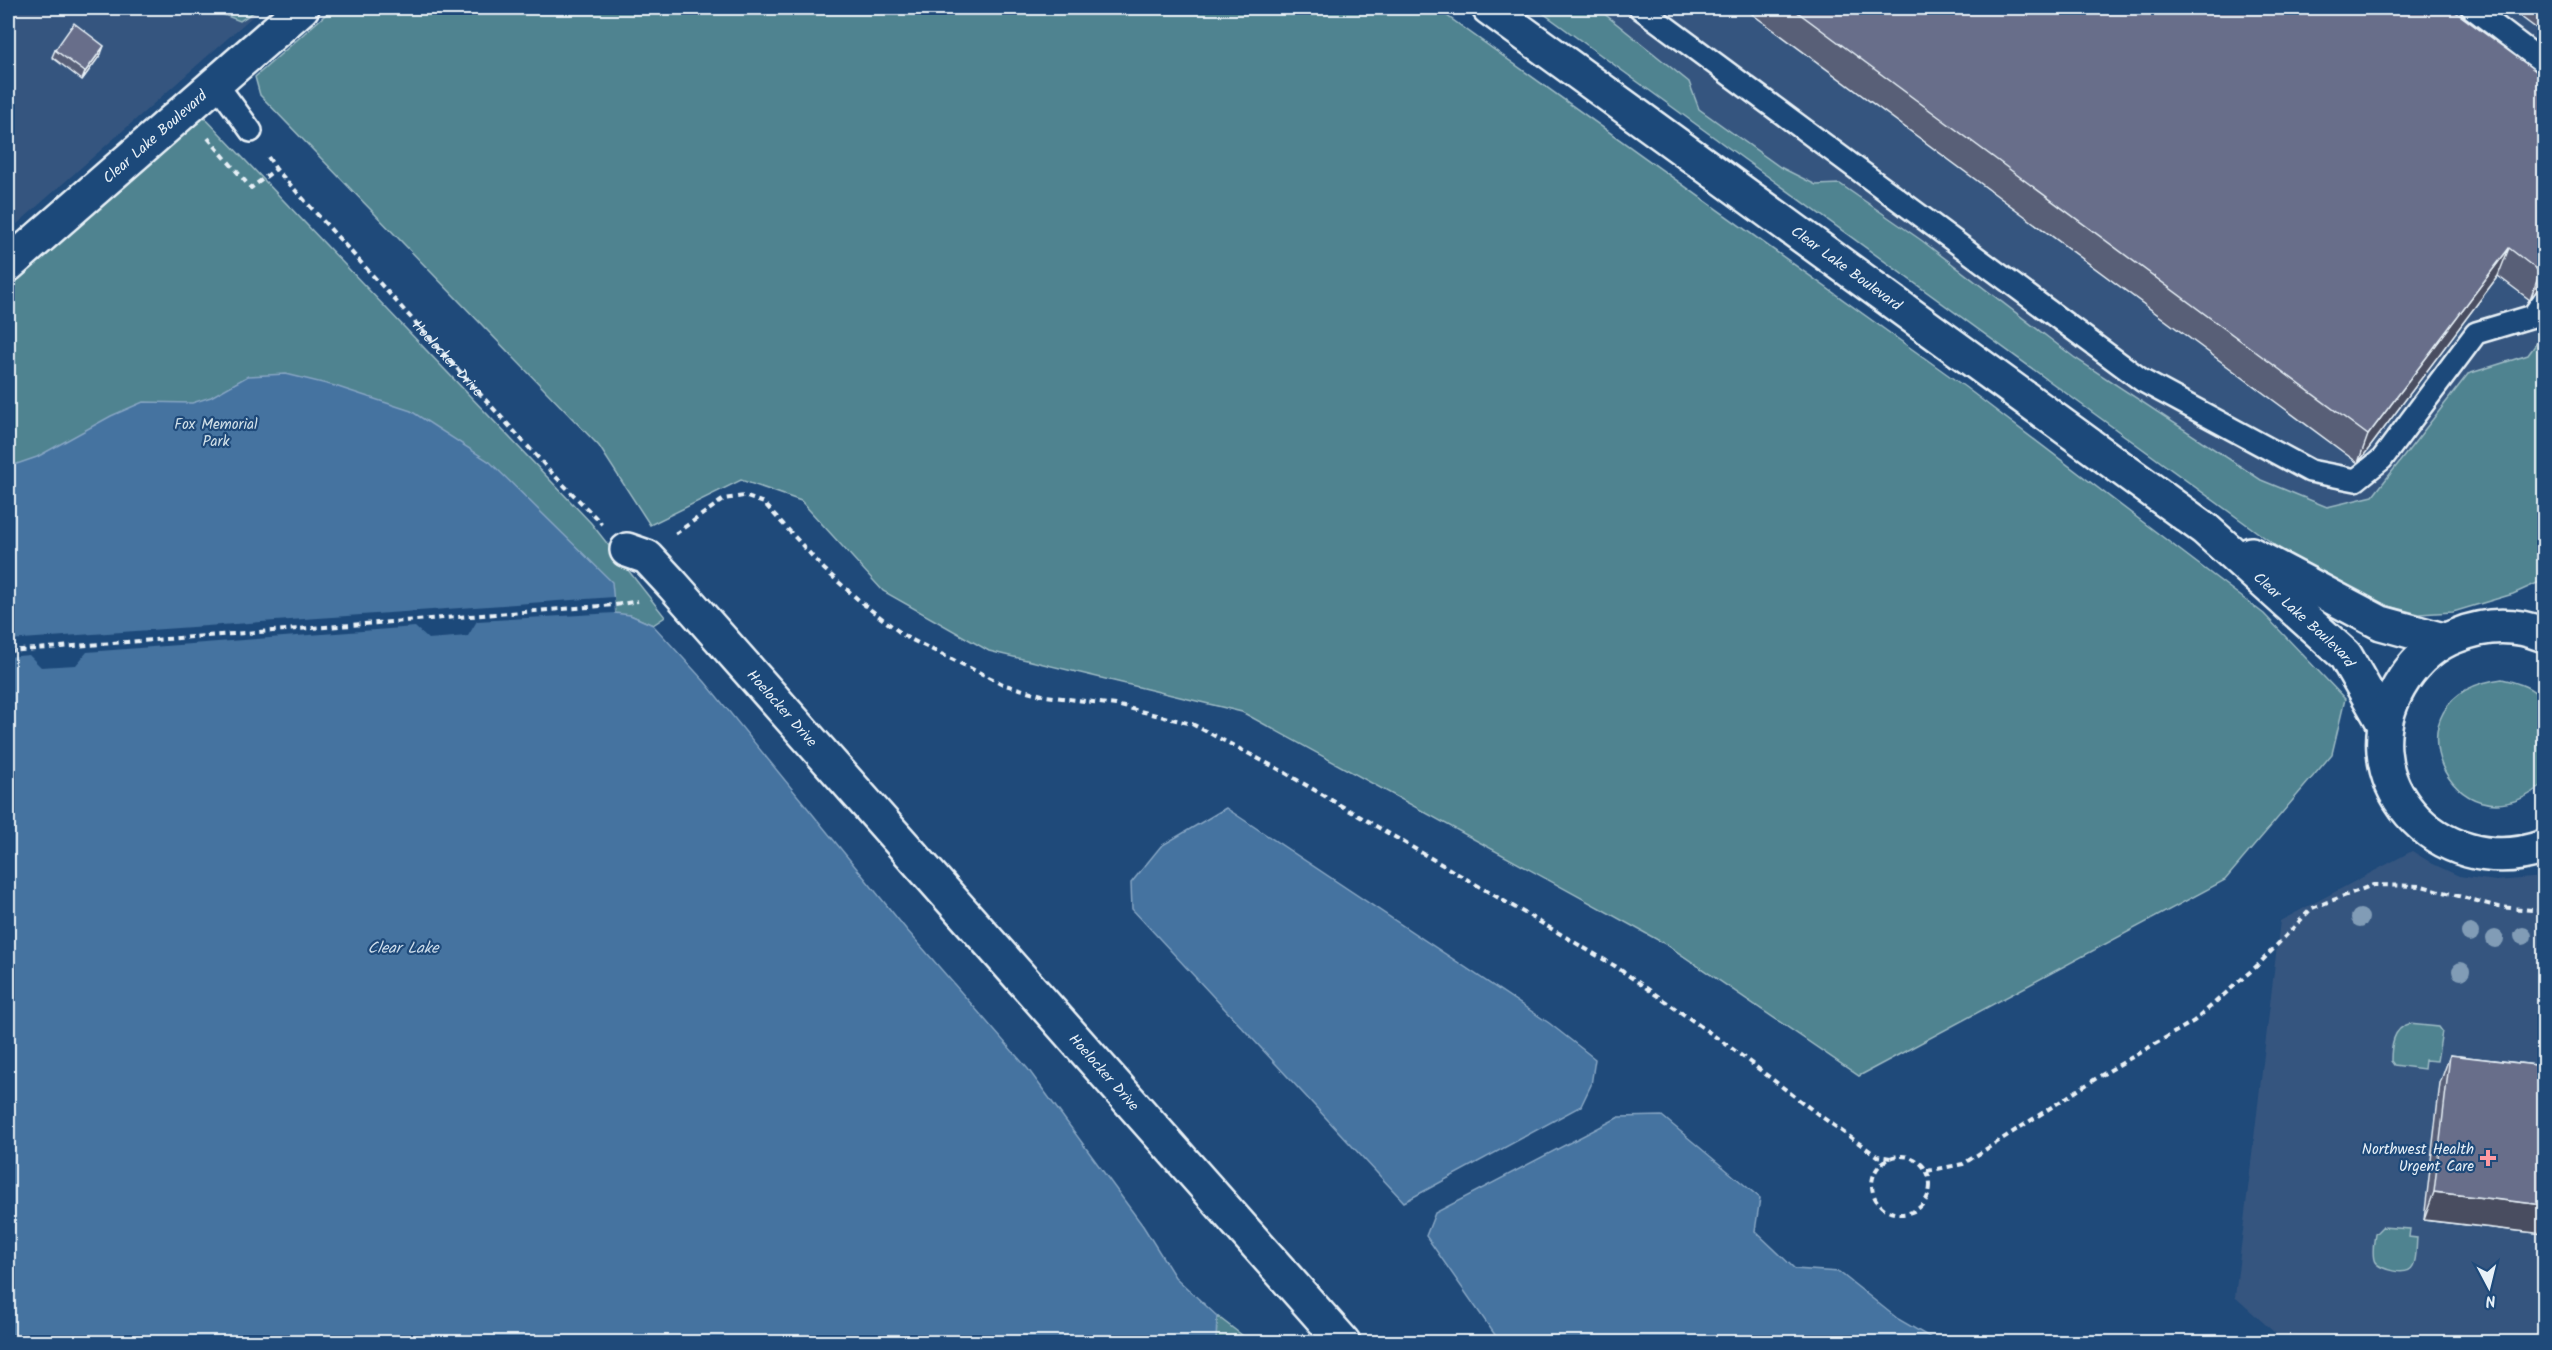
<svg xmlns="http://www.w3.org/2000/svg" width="2552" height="1350" font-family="Kalam,sans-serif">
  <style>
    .built { fill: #35557f }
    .green { fill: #508390; stroke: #9cbac4; stroke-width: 1.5 }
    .water { fill: #4473a0; stroke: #86a5c3; stroke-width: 1.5 }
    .pier { fill: #1f4a7a }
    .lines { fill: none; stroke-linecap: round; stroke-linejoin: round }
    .lane-casing { stroke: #e8f1f8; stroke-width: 26 }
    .street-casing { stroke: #e8f1f8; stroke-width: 38 }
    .path { stroke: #e8f1f8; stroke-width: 4; stroke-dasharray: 6 4.5; stroke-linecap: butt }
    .lane { stroke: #1f4a7a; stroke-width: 21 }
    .street { stroke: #1f4a7a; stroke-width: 33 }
    .tree { fill: #819cb6 }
    .wall { fill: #595f77; stroke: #e8f1f8; stroke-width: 1.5 }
    .shaded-wall { fill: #484d61; stroke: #e8f1f8; stroke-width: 1.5 }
    .building { fill: #676e8a; stroke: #e8f1f8; stroke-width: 1.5 }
    .poi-dot { fill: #ff9aa2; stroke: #1f4a7a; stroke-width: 2 }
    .labels { text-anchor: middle; stroke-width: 4.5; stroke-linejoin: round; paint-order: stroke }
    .street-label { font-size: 15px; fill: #e8f1f8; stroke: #1f4a7a }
    .park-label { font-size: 15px; fill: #d1e0e8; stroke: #1f4a7a }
    .poi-label { font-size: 15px; fill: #e8f1f8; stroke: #1f4a7a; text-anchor: end }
    .water-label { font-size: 16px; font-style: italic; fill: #cfdeeb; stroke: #1f4a7a }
  </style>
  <rect width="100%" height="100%" fill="#1f4a7a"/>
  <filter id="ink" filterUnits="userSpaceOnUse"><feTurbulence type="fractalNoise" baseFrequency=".0167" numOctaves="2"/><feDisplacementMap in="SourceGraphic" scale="12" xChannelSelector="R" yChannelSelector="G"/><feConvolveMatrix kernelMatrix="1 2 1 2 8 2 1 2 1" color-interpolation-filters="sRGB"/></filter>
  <g filter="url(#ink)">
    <!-- built -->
    <path class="built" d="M8,8H262L8,232Z
      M1538,8H2544V575L2480,604L2385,606L2019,354Z
      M2412,851L2433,864L2459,876L2496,881L2544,877V1342H2285L2235,1297L2280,921Z"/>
    <!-- green -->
    <path class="green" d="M218,8H260L240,21L219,13Z
      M333,8H1436L1965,387L2264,614L2345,699L2332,754L2225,880L1859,1076L1667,945L1242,712L989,651L883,591L801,501L741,480L650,525L599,446L260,95L255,77Z
      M1536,8H1597L1689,82L1699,109L1780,167L1816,185L1840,184L1921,240L2075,358L2261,480L2327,507L2373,496L2468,374L2528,355L2544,333V580L2513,594L2453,612L2419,614L2361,599L2279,548Z
      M203,116L591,523L665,617L653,625L630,615L8,657V289Z
      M2502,679C2519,683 2533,687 2544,701V784C2452,860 2378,694 2502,679Z
      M2409,1024L2439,1027L2442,1031L2437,1061L2425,1060L2424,1069L2394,1065L2391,1061C2391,1046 2393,1028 2409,1024Z
      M2382,1227L2410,1229L2409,1237L2417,1238C2416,1246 2417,1260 2413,1266C2408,1277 2380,1270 2375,1262C2371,1255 2374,1242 2375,1234Z
      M1217,1316L1251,1342H1216Z"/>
    <!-- water -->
    <path class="water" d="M286,374L335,386L411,411L490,462L612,582L615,613L630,615L653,625L705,682L906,929L1028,1069L1143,1226L1175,1277L1217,1316L1216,1342H8V467L37,457L111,416L143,402L192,403L211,397L248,376Z
      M1226,808L1549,1023L1595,1059L1591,1085L1581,1106L1404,1202L1132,909L1131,883L1161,846Z
      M1662,1116L1760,1198L1755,1231L1795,1269L1839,1272L1898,1319L1938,1342H1500L1426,1236L1435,1213L1619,1117Z"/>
    <!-- pier -->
    <path class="pier" d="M614,597L615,613L477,621L468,636L428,639L415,627L87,652L76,665L41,667L29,655L8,657V640Z"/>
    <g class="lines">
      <!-- lane casing -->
      <g class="lane-casing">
        <path id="lane" d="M1640,8L2143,381L2310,471L2356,480L2382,459L2476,333L2533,316L2544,300
          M2472,8L2544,63
          M216,83L251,131"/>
      </g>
      <!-- street casing -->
      <g class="street-casing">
        <g id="street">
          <path id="s2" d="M1489,8L2205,529L2345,655L2385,725"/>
          <path id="s3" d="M8,265L302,8"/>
          <path id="s4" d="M627,550L647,557L673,585L1343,1342"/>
          <path d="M2251,554L2381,623L2443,640"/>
          <path d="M2544,635C2515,623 2485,624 2456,636C2434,644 2417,660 2404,679C2340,775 2438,885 2544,847"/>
        </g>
      </g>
      <!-- path -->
      <g class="path">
        <path d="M208,138L251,188L276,169"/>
        <path id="s1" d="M268,157L276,169L552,473L602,524"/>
        <path d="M675,534L724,499L744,496L764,503L824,569L862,603L906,637L1005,685L1046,696L1116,705L1192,724L1282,771L1615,966L1730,1047L1819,1115L1877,1156L1891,1158"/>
        <path d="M8,651L615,605L638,601"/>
        <circle cx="1901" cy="1185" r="29"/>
        <path d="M1927,1171L1963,1164L2100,1076L2194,1021L2259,964L2312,908L2373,885L2422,886L2499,907L2544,911"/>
      </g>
      <!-- lane -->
      <use href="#lane" class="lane"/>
      <!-- street -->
      <use href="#street" class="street"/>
    </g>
    <!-- trees -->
    <g class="tree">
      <circle cx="2360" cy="918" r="9"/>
      <circle cx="2470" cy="933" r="9"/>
      <circle cx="2523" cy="936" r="9"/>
      <circle cx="2495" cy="939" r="9"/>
      <circle cx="2461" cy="971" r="9"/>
    </g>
    <!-- wall -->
    <path class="wall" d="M1744,8H2450L2544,280L2530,300L2498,276L2358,463Z
      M2509,8H2544V34Z
      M55,50L101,54L82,80L52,57Z
      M2450,1055L2544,1066V1234L2424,1220L2440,1083Z"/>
    <!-- shaded-wall -->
    <path class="shaded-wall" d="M104,46L101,54L82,80L85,72Z
      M2509,248L2498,276L2358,463L2368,435Z
      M2544,266V280L2530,300L2540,272Z
      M2434,1192L2544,1205V1234L2424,1220Z"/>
    <!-- building -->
    <path class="building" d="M1792,8H2450L2544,77V266L2540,272L2509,248L2368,435Z
      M2535,8H2544V15Z
      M74,23L104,46L85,72L55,50Z
      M2450,1055L2544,1066V1205L2434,1192Z"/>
  </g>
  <!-- markers -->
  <path class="poi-dot" d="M2485 1149h6v6h6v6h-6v6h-6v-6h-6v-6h6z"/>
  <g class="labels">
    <!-- street labels -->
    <g class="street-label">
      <text dy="5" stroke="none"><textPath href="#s3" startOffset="195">Clear Lake Boulevard</textPath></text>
      <text dy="5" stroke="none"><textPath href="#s2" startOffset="442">Clear Lake Boulevard</textPath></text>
      <text dy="5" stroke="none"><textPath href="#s1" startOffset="270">Hoelocker Drive</textPath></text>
      <text dy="5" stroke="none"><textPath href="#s2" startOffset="1020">Clear Lake Boulevard</textPath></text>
      <text dy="5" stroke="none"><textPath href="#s4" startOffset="224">Hoelocker Drive</textPath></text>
      <text dy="5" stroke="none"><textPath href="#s4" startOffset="710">Hoelocker Drive</textPath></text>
    </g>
    <!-- park labels -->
    <g class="park-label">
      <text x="216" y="429">Fox Memorial<tspan x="216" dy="17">Park</tspan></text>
    </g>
    <!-- poi labels -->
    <g class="poi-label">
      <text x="2474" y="1154">Northwest Health<tspan x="2474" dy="17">Urgent Care</tspan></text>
    </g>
    <!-- water labels -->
    <g class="water-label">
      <text x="403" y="953">Clear Lake</text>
    </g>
  </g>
  <!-- margin -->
  <rect width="2552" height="1350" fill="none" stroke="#1f4a7a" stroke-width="30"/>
  <rect x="15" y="15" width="2522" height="1320" fill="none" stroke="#e8f1f8" stroke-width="2" filter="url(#ink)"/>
  <!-- north arrow -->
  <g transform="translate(2489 1287) rotate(173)" stroke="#1f4a7a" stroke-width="4.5" paint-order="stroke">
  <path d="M0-4.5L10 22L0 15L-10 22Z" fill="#e8f1f8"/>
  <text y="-9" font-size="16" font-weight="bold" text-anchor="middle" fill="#e8f1f8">N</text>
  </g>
</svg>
